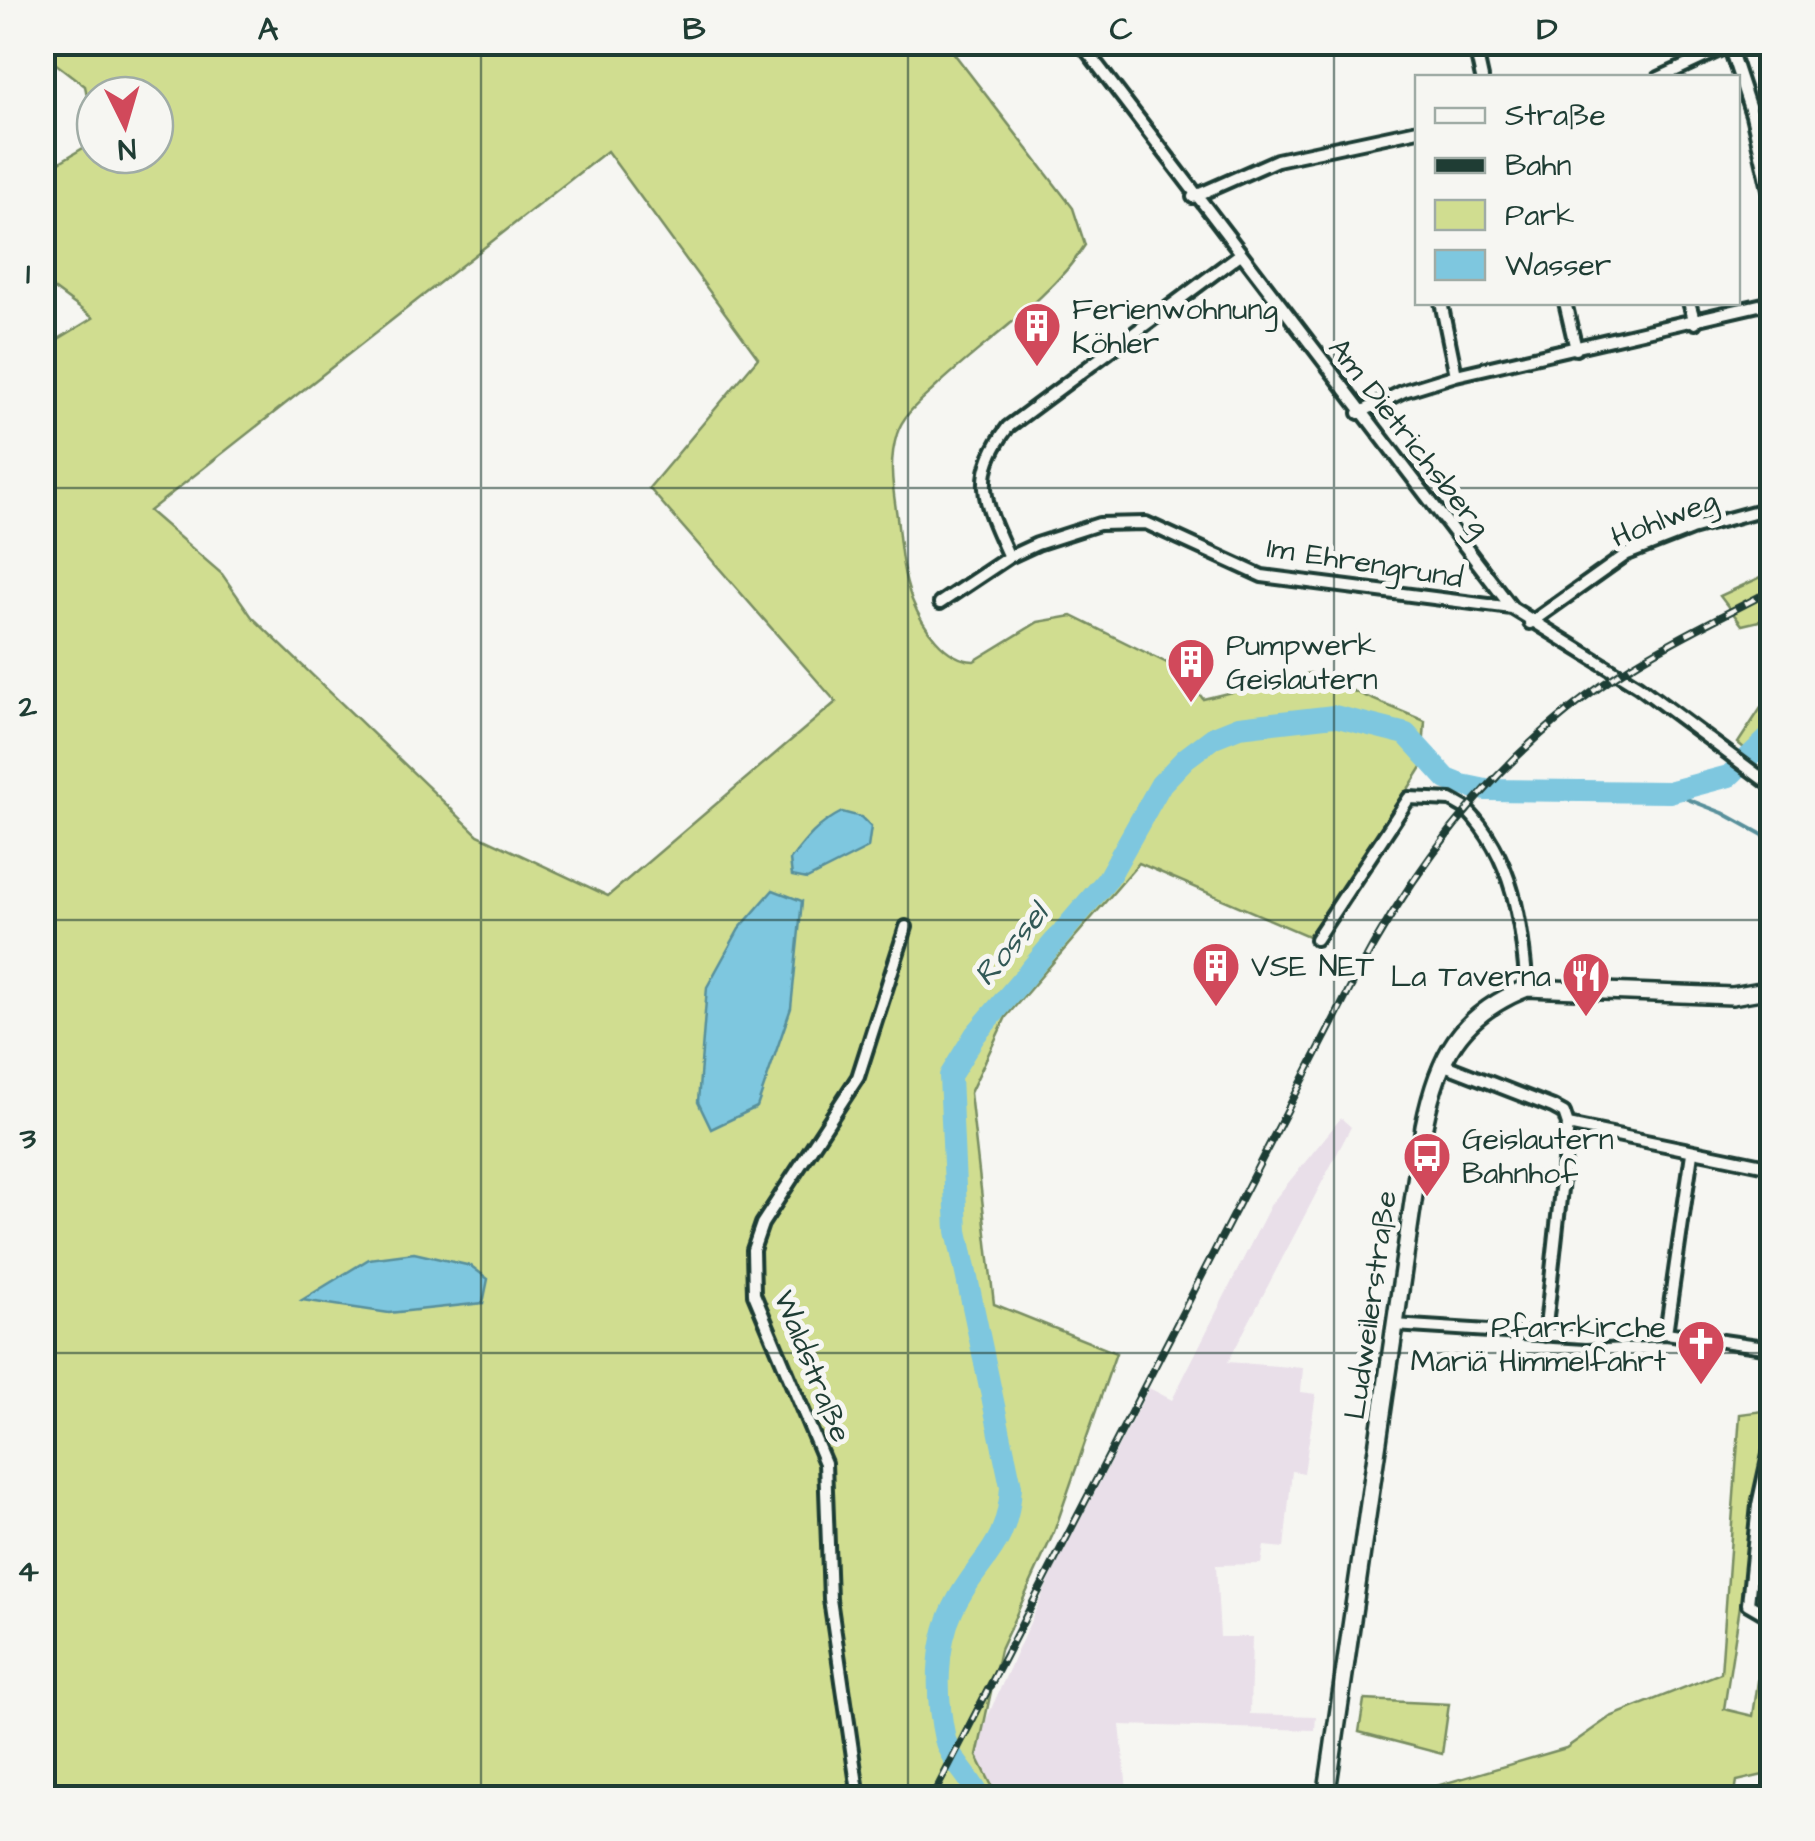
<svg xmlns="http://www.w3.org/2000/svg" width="1815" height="1841" font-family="'Architects Daughter',sans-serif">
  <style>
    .built { fill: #e9dfe9 }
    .green { fill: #d0dd90; stroke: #788d62; stroke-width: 2.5; fill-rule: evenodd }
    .water { fill: #7ec7df; stroke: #58909b; stroke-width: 2.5 }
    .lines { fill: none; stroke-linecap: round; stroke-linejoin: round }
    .stream { stroke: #58909b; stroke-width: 4 }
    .river { stroke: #7ec7df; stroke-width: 22 }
    .minor-casing { stroke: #1f3d34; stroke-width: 18 }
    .secondary-casing { stroke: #1f3d34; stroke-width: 22 }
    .minor { stroke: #f6f6f2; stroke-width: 10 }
    .secondary { stroke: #f6f6f2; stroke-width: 15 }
    .rail-casing { stroke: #1f3d34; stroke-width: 8 }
    .rail { stroke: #f6f6f2; stroke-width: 4; stroke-dasharray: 11; stroke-linecap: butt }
    .grid { fill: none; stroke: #1f3d34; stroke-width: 2.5; stroke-opacity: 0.55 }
    .labels { text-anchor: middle; stroke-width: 10; stroke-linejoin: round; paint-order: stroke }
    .poi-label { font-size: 30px; fill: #1f3d34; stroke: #f6f6f2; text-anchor: start }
    .street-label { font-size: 30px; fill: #1f3d34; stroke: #f6f6f2 }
    .water-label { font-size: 32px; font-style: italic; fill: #325956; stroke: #f6f6f2 }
    .neatline { fill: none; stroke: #1f3d34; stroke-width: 4 }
    .grid-label { font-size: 32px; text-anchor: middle; font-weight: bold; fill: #1f3d34 }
  </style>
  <rect width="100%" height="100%" fill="#f6f6f2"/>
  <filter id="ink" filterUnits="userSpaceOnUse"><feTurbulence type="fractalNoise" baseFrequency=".01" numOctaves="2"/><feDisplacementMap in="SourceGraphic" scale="20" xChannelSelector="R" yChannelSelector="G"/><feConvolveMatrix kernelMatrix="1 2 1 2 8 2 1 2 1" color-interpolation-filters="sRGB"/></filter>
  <g filter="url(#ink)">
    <!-- built -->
    <path class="built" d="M1341,1118L1351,1127L1228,1362L1303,1368L1301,1392L1316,1394L1304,1473L1292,1471L1284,1548L1264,1546L1261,1564L1216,1565L1220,1637H1252L1250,1714L1316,1716L1315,1730L1120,1725L1127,1790L1255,1793L1254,1798H998L973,1749L1051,1576L1149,1388L1172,1400L1271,1204Z"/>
    <!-- green -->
    <path class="green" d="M43,43H946L1073,208L1085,245C1051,299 982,343 936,387C921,401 903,414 897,434C888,463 893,488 897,517C900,545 902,574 912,600C922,625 944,660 974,661L1038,622L1072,616L1183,671L1203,699L1310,673L1425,721L1422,767L1364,859L1308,936L1139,863L1006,1017L970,1093L994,1304L1116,1353L1054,1532L1000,1650L977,1756L998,1798H43L42,349L93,318L43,281V172L95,141V155H155V95H95V134L85,86L43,54ZM607,151L758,358L649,488L836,702L608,896L478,835L252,617L222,574L149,511Z
      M1772,572V618L1742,625L1720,596Z
      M1772,691V766H1765L1738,743Z
      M1772,1410V1773L1737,1781L1734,1798H1439L1436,1786L1566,1748L1610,1717L1721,1673L1740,1414ZM1740,1606L1767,1619L1753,1716L1724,1709Z
      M1364,1700L1449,1704L1442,1754L1359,1732Z"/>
    <!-- water -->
    <path class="water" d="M842,812L861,817L871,827L868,848L807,879L792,876L790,860C806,839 818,824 842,812Z
      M773,890L802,901L791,1008L757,1107L711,1129L698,1102L707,987L739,929Z
      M414,1253L471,1266L488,1279L483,1303L389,1313L302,1300L369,1259Z"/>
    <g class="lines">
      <!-- stream -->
      <path class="stream" d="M1669,792L1723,813L1772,840"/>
      <!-- river -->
      <path class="river" d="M980,1798C971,1777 951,1762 945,1739C936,1699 935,1647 953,1609C976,1559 1008,1552 1011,1486L957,1231L950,1076L975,1035L1107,880L1161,784L1186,758L1214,737L1239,727L1334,716L1406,734L1447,779L1462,785L1486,790L1669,792L1729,776L1772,735"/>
      <!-- minor casing -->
      <g class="minor-casing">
        <path id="minor" d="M1080,42L1512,608L1638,686L1772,786
          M1474,42L1482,78
          M1728,42L1752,115L1772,202
          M1659,78L1728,46
          M1193,197L1277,160L1418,130
          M1441,302L1456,375
          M1565,302L1576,349
          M1689,302L1695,323
          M1359,413L1404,391L1456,375L1772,302
          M1009,557C985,504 970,477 1008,427L1239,255
          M940,603L1009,557L1037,544L1099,524L1146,523L1262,576L1512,608
          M1530,623L1627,554L1691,529L1772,507
          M1466,809C1514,858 1521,922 1527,988
          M1316,939L1409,798L1451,800L1465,808
          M1442,1064L1553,1107L1564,1113L1568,1125L1772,1167
          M1394,1325L1586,1337L1666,1333L1772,1348
          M1666,1333L1692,1153
          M1545,1335L1568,1125
          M1772,1441L1758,1505L1748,1604L1772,1618
          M859,1798L830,1599L825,1463L754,1294L753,1250L762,1224L858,1077L906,927"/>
      </g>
      <!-- secondary casing -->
      <g class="secondary-casing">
        <path id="secondary" d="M1326,1798L1424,1126C1438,1057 1459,1015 1527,988L1732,996L1772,989"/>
      </g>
      <!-- minor -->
      <use href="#minor" class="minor"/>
      <!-- secondary -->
      <use href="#secondary" class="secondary"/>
      <!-- rail casing -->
      <g class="rail-casing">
        <path id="rail" d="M932,1798L1355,979C1421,853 1509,743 1631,666C1676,638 1725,615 1772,590"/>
      </g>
      <!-- rail -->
      <use href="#rail" class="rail"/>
    </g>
  </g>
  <!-- grid -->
  <path class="grid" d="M481,42V1798M908,42V1798M1334,42V1798M42,488H1772M42,920H1772M42,1353H1772"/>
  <!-- icons -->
  <defs>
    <g id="building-pin" transform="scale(2.5)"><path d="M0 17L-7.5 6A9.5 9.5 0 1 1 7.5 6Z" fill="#d1495b" stroke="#f6f6f2"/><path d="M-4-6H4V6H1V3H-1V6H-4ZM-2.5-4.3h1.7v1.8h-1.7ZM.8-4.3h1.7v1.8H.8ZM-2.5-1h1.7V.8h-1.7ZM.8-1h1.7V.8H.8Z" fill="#fff"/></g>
    <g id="restaurant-pin" transform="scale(2.5)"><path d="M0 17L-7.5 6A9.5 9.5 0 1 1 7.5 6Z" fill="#d1495b" stroke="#f6f6f2"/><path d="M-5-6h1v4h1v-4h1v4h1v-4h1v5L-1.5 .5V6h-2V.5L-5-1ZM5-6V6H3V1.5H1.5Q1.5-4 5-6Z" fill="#fff"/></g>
    <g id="bus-pin" transform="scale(2.5)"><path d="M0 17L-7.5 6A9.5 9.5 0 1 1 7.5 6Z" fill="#d1495b" stroke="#f6f6f2"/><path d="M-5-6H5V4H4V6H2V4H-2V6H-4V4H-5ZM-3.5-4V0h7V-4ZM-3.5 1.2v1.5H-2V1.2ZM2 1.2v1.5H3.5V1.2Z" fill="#fff"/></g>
    <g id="church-pin" transform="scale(2.5)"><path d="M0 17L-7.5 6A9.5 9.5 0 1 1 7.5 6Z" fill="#d1495b" stroke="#f6f6f2"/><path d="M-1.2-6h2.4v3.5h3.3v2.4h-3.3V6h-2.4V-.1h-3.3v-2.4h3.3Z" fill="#fff"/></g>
  </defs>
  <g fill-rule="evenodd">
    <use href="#building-pin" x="1037" y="326"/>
    <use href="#building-pin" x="1191" y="662"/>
    <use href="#building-pin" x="1216" y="966"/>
    <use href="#restaurant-pin" x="1586" y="976"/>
    <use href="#bus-pin" x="1427" y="1156"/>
    <use href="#church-pin" x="1701" y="1344"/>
  </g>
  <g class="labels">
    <!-- poi labels -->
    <g class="poi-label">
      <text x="1072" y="319">Ferienwohnung<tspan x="1072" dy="34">Köhler</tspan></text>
      <text x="1226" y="655">Pumpwerk<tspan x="1226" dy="34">Geislautern</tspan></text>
      <text x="1251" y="976">VSE NET</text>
      <text x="1551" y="986" text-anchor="end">La Taverna</text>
      <text x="1462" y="1149">Geislautern<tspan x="1462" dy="34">Bahnhof</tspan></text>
      <text x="1666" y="1337" text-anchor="end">Pfarrkirche<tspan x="1666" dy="34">Mariä Himmelfahrt</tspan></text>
    </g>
    <!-- street labels -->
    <g class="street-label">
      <text transform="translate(1410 437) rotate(52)" y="10">Am Dietrichsberg</text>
      <text transform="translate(1664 518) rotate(-21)" y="10">Hohlweg</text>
      <text transform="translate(1365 562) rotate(9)" y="10">Im Ehrengrund</text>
      <text transform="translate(1370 1305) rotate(-82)" y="10">Ludweilerstraße</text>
      <text transform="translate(813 1366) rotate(68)" y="10">Waldstraße</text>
    </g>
    <!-- water labels -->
    <g class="water-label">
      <text transform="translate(1010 944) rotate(-50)" y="11">Rossel</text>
    </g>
  </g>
  <!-- margin -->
  <rect width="1815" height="1841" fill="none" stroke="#f6f6f2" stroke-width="110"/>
  <!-- legend -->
  <rect x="1415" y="75" width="325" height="230" fill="#f6f6f2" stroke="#a0aca6" stroke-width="2.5"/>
  <rect x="1435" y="108" width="50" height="15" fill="#f6f6f2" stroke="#a0aca6" stroke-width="2.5"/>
  <text x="1505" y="125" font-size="30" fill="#1f3d34">Straße</text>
  <rect x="1435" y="158" width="50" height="15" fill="#1f3d34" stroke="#a0aca6" stroke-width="2.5"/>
  <text x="1505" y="175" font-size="30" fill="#1f3d34">Bahn</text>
  <rect x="1435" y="200" width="50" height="30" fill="#d0dd90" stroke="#a0aca6" stroke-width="2.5"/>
  <text x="1505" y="225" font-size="30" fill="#1f3d34">Park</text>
  <rect x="1435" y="250" width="50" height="30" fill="#7ec7df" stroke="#a0aca6" stroke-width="2.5"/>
  <text x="1505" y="275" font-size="30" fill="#1f3d34">Wasser</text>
  <!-- north arrow -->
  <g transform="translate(125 125) rotate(175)"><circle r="48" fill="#f6f6f2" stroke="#a0aca6" stroke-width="2.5"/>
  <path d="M0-8L18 38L0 25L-18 38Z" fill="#d1495b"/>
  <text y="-15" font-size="28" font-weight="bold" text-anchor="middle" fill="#1f3d34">N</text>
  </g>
  <rect x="55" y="55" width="1705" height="1731" class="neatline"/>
  <g class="grid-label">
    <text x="268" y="39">A</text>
    <text x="694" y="39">B</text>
    <text x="1121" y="39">C</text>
    <text x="1547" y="39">D</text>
    <text x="28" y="283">1</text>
    <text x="28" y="716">2</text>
    <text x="28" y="1148">3</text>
    <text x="28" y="1581">4</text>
  </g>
</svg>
